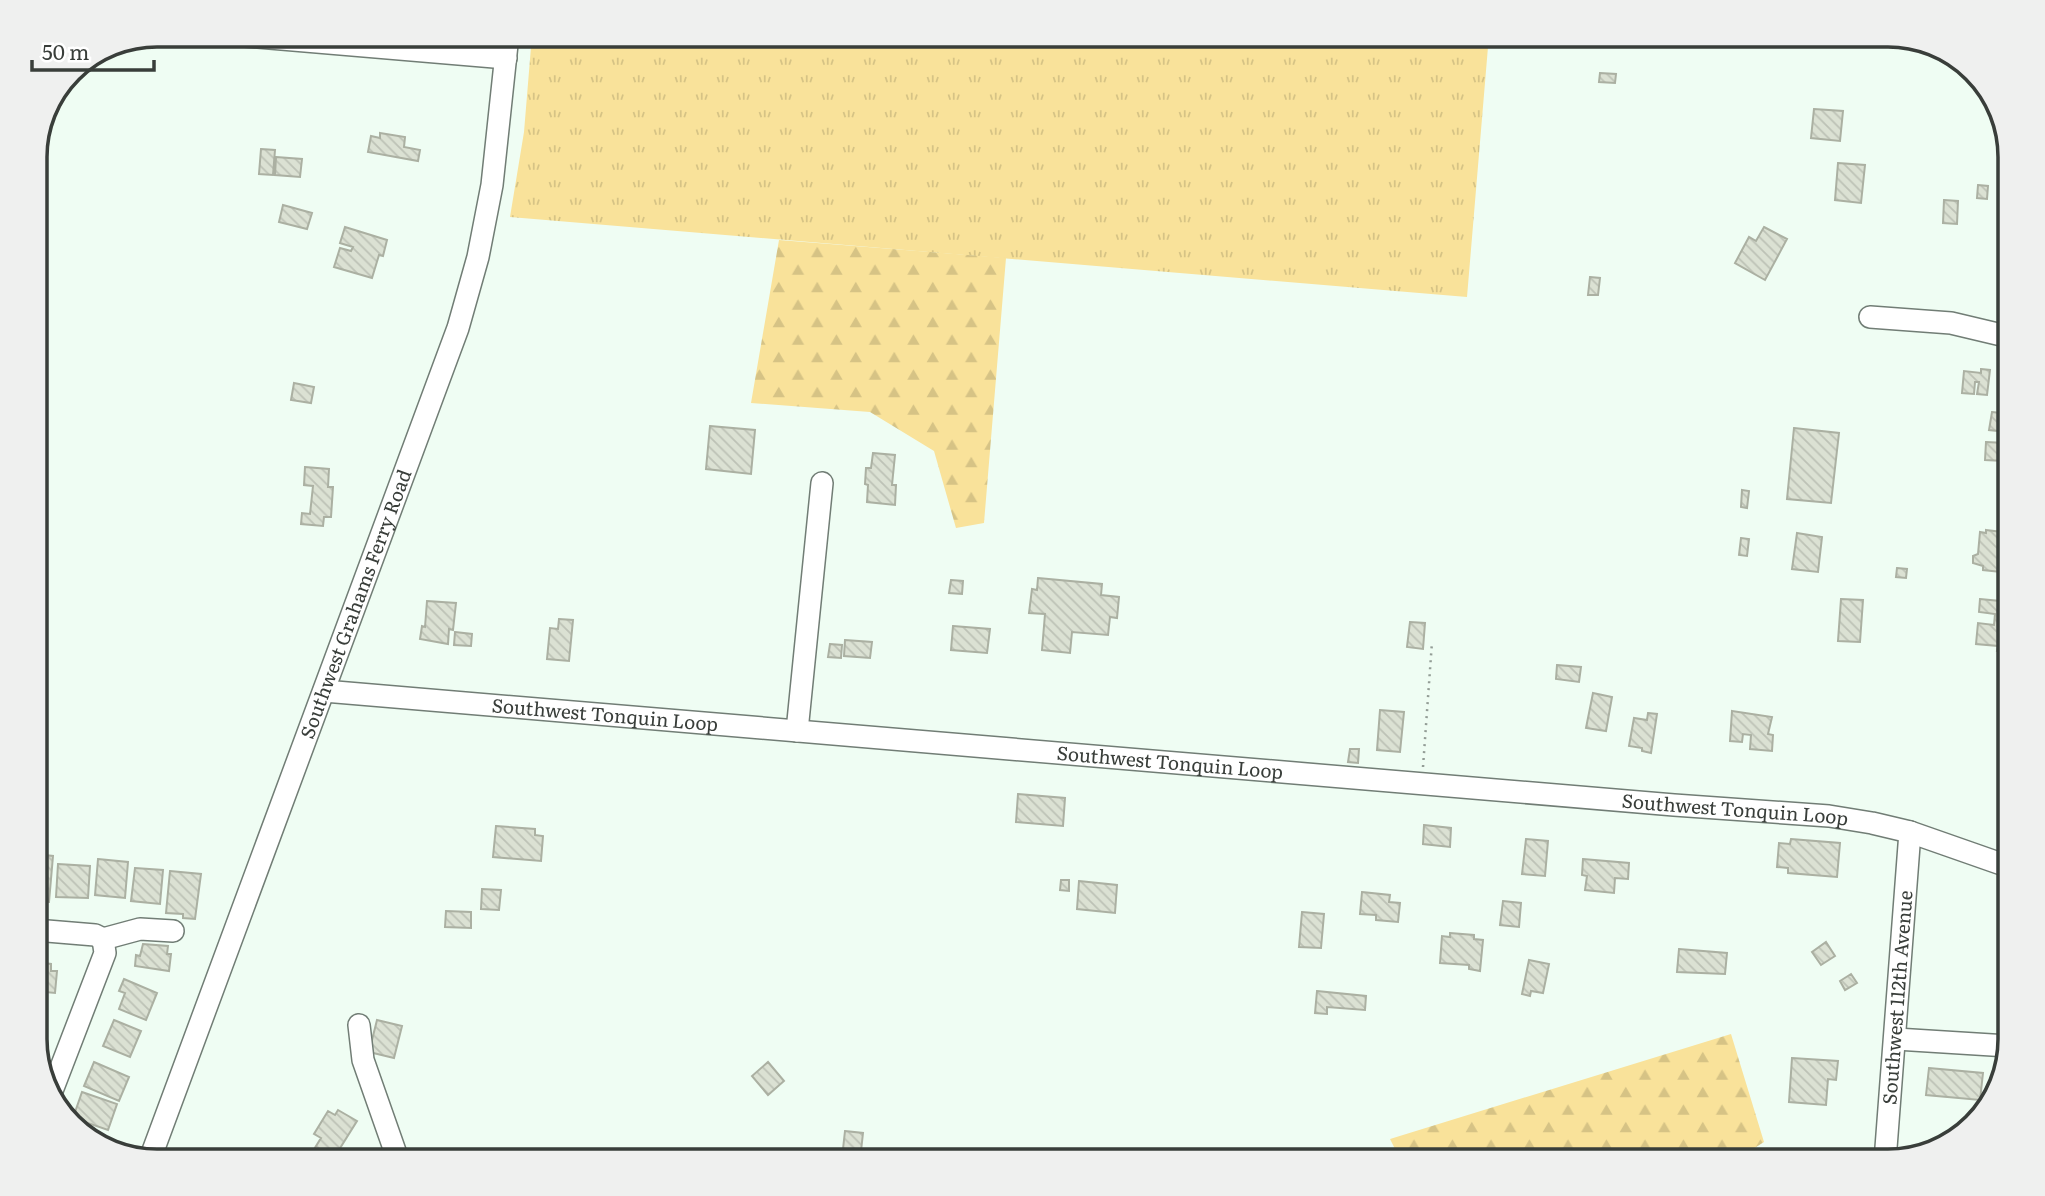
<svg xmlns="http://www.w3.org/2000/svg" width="2045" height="1196" font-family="Literata,serif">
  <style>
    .grass { fill: url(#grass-tufts) }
    .forest { fill: url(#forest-firs) }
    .building { fill: url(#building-back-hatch); stroke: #abb0a2; stroke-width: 2 }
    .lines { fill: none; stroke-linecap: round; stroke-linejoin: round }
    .minor-casing { stroke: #717d75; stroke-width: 24 }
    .path { stroke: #939d96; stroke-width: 2.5; stroke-dasharray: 2 5; stroke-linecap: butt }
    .minor { stroke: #fff; stroke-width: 21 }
    .labels { text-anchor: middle; stroke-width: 6; stroke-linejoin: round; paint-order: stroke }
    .street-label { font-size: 19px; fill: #393e3a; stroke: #fff }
    .rim { fill: none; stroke: #393e3a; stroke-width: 3.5 }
  </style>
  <defs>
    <pattern id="grass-tufts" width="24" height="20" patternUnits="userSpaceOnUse" patternTransform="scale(1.75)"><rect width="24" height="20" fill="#f9e29a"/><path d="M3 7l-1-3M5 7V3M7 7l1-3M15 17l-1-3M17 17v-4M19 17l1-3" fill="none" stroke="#d6c385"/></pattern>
    <pattern id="forest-firs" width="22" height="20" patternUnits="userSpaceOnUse" patternTransform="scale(1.75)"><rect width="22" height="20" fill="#f9e29a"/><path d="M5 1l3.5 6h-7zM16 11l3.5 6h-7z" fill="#d6c385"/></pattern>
    <pattern id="building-back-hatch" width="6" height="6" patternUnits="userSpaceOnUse" patternTransform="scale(1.75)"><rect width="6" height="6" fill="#dbe1d3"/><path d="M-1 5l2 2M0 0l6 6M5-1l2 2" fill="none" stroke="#bdc2b6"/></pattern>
  </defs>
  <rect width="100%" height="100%" fill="#effdf3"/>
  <!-- grass -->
  <path class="grass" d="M532,35H1489L1467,297L510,217L524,132Z"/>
  <!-- forest -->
  <path class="forest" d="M779,240L1006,258L984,523L956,528L934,451L870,412L751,403Z
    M1731,1034L1764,1142L1734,1161H1401L1390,1139Z"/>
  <!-- building -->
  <path class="building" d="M1600,73L1616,74L1615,83L1599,82Z
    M1814,109L1843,111L1840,141L1811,138Z
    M380,133L405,137L404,147L420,150L418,161L368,152L371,136L380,138Z
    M261,149L275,150L273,175L259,174Z
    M276,157L302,159L300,177L275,175Z
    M1838,163L1865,165L1861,203L1835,200Z
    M2007,170L2010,171V188L2002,187Z
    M1978,185L1988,186L1987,199L1977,198Z
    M1944,200L1958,201L1957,224L1943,223Z
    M283,205L312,213L307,229L279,222Z
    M345,227L387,240L383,256L379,255L372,278L334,267L340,248L351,251L353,247L340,243Z
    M1764,227L1787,239L1765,280L1735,263L1749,237L1756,241Z
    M1590,277L1600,278L1598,295H1588Z
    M1981,369L1990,370L1987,395L1977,394L1979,382H1975L1974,394L1962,393L1964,371L1981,373Z
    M294,383L314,387L311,403L291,400Z
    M1992,412L2009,414L2007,432L1989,430Z
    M710,426L755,430L751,474L706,469Z
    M1794,428L1839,433L1831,503L1787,499Z
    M1986,442L2005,443L2004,461L1985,460Z
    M873,453L895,455L892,485H896L895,505L867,502L868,485L865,484L866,468H871Z
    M305,467L329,469L328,487H333L331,517H324L323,526L301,524L302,513L310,514L313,486L304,485Z
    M1742,490L1749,491L1747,508L1741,507Z
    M1986,530L2010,533V573L1983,570V566L1973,563V556L1978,554L1980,532L1986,533Z
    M1797,533L1822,537L1818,572L1792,569Z
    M1741,538L1749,539L1747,556L1739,555Z
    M1897,568L1907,569L1906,578L1896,577Z
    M1038,578L1102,584L1101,595L1119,597L1117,618L1110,617L1108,635L1072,632L1070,653L1042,650L1045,614L1029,613L1032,589L1037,590Z
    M951,580L963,581L962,594L949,593Z
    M1841,599L1863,600L1860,642L1838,641Z
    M1980,599L2010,602V653L1997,651L1998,646L1976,644L1978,623L1994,625L1995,614L1979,612Z
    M427,601L456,603L453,630L449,629L448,644L420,639L422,626L425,627Z
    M559,619L573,620L569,661L547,659L550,628L558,629Z
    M1410,622L1425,623L1423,649L1407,647Z
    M953,626L990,629L987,653L951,650Z
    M455,632L472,634L471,646L454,645Z
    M845,640L872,642L870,658L844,656Z
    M830,644L842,645L841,658L828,657Z
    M1557,665L1581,667L1579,682L1556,679Z
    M1593,693L1612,697L1606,731L1586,728Z
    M1380,710L1404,712L1400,752L1377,750Z
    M1732,711L1772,717L1768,734L1773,735L1772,751L1750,749L1751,735L1743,734L1742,742L1730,741Z
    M1648,713L1657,714L1651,753L1642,751V748L1629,746L1634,718L1647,720Z
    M1350,749H1359L1358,763L1348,762Z
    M1018,794L1065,798L1063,826L1016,822Z
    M1424,825L1451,828L1450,847L1423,844Z
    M496,826L535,829V835L543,836L541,861L493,857Z
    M1526,839L1548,841L1545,876L1522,874Z
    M1791,839L1840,843L1837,877L1788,873V868L1777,867L1779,843L1790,844Z
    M35,854L53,856L49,902L35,901Z
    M98,859L128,862L125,898L95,895Z
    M1583,859L1629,863L1628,879L1615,878L1614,893L1585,890L1587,876L1582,875Z
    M58,864L90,866L88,898L56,897Z
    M135,868L163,870L160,904L131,901Z
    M170,871L201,874L195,919L183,918V914L166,913Z
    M1061,880H1069V891L1060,890Z
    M1079,881L1117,885L1115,913L1077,909Z
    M482,889L501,890L499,910L481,909Z
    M1362,892L1390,895L1389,902L1400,903L1398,922L1376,920V915L1360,914Z
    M1503,901L1521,903L1519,927L1500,925Z
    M446,911L471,912V928L445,927Z
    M1302,912L1324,914L1321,948L1299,947Z
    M1450,933L1474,935V939L1483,940L1480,971L1469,969V965L1440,963L1442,936L1450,937Z
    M1826,942L1835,956L1821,965L1812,952Z
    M143,944L168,946L167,954H171L169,971L135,966L136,955L140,956Z
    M1679,949L1727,953L1725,974L1677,972Z
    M1529,960L1549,964L1543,993L1531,991L1530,996L1522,994Z
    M35,962L51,964V971H57L55,993L35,991Z
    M1851,974L1857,983L1845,990L1840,981Z
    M124,979L157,993L146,1020L119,1009L125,993L119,991Z
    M1317,991L1366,996L1365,1010L1327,1007V1014L1315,1013Z
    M114,1020L141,1031L130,1057L103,1046Z
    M377,1020L402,1026L394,1058L369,1052Z
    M1792,1058L1838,1061L1836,1080L1828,1079L1826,1105L1789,1102Z
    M94,1062L129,1077L119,1101L84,1086Z
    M768,1062L784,1081L768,1095L752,1076Z
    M1929,1068L1983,1073L1980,1100L1926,1095Z
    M82,1092L117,1104L108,1130L73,1118Z
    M338,1110L357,1121L332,1161H330L313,1151L321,1138L314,1134L328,1111L335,1115Z
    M845,1131L863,1133L860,1160L842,1158Z"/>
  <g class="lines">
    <!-- minor casing -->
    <g class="minor-casing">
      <g id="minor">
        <path d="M233,35L506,58"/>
        <path d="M1870,317L1951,323L2010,337"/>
        <path id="s1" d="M324,691L1674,805L1829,816L1872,823L1910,832L2010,867"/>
        <path d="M797,731L822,483"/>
        <path d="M35,930L95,935L103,939"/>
        <path d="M103,939L140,929L173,931"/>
        <path d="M359,1025L363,1060L396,1154L401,1161"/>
        <path d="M1896,1039L2008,1046"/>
        <path d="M50,1096L105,953L103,939"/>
        <path id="s2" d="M150,1159L458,328L478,257L492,185L508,35"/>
        <path id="s3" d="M1885,1161L1910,832"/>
      </g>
    </g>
    <!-- path -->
    <path class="path" d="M1423,767L1432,642"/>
    <!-- minor -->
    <use href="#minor" class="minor"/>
  </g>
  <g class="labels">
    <!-- street labels -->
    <g class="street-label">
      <text dy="7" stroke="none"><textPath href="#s2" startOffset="592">Southwest Grahams Ferry Road</textPath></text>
      <text dy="7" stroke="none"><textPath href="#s1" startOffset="282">Southwest Tonquin Loop</textPath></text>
      <text dy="7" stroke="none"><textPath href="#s1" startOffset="849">Southwest Tonquin Loop</textPath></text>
      <text dy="7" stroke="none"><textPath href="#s1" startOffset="1416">Southwest Tonquin Loop</textPath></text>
      <text dy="7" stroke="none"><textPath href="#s3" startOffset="164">Southwest 112th Avenue</textPath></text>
    </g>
  </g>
  <!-- crop -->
  <path d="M0 0H2045V1196H0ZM157 47H1888A110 110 0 0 1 1998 157V1039A110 110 0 0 1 1888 1149H157A110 110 0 0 1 47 1039V157A110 110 0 0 1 157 47Z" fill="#eff0ef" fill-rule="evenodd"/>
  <path class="rim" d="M157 47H1888A110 110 0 0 1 1998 157V1039A110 110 0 0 1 1888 1149H157A110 110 0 0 1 47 1039V157A110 110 0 0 1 157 47Z"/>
  <!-- scale -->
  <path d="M32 60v10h122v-10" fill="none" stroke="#393e3a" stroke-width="3.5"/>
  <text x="42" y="60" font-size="21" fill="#393e3a" stroke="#ffffff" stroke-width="5" paint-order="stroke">50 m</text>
</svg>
